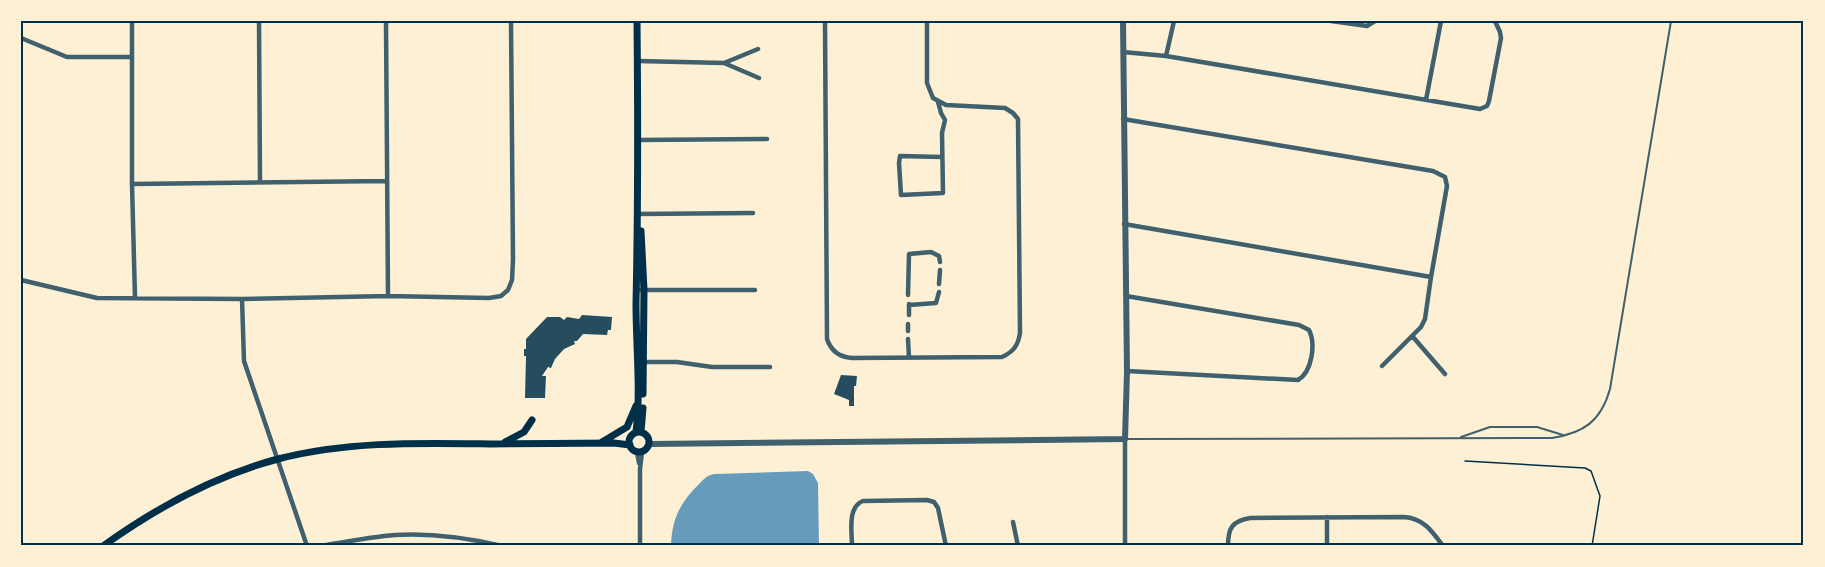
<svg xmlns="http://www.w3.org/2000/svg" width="1825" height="567" font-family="'Open Sans',sans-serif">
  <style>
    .water { fill: #669bbc }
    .building { fill: #264d5e }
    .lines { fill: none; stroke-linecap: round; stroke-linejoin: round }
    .path { stroke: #003049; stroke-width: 1.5 }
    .service { stroke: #3f606c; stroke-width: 2 }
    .minor { stroke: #3f606c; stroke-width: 4.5 }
    .tertiary { stroke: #3f606c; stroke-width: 6 }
    .secondary { stroke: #003049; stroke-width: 7 }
    .neatline { fill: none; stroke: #003049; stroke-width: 2 }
  </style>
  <rect width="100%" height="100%" fill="#fdf0d5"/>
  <!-- water -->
  <path class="water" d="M808,471L813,474L818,483L819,546H671C672,518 680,503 699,484C704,479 707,475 715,474Z"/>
  <!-- building -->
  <path class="building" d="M582,315L612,317L611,330H608L607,335L583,334L577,341H574L575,344L564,349L555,359L551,368L548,367L542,376H546L545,398H525L526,356H524V349H526V339L547,317H560L564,320L567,317L579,319Z
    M841,375L857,376L856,386H854V406H849V400L834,394Z"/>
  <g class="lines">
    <!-- path -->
    <path class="path" d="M1465,461L1585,468L1591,471L1600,496L1592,546"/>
    <!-- service -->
    <path class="service" d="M1461,437L1490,427H1537L1563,435
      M1128,439L1552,438C1584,433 1601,421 1610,389L1671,21"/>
    <!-- minor -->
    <path class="minor" d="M132,21V184L135,298
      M259,21L260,181
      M386,21L388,296
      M825,21L827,339C831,351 839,357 852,358L1002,357C1013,352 1018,346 1020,333L1018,119L1013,113L1005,108L946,105L933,98L927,83V21
      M1331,21L1367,26L1375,21
      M21,38L67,57H132
      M1123,52L1166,56L1480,109L1487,106L1489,101L1501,38L1500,32L1495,21
      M1166,56L1174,21
      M638,61L724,63L759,78
      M724,63L758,49
      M1426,100L1441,21
      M938,102L941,113L945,120L942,133L943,193L901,195L899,163L900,156L942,157
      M1123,119L1433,171L1445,177L1447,186L1431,277L1124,224
      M638,140L767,139
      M132,184L387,181
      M637,214L753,213
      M21,280L97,298L242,299L388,296L489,298L501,296L508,290L512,280L513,260L511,21
      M939,284L940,270
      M637,290H755
      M908,295L909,254L931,252L939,256L940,262
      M1126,296L1299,325L1309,330C1316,344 1312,372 1298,380L1127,371
      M242,299L244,361L307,546
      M909,304V315
      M909,305L936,303L939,292
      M908,331V324
      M1413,337L1445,374
      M908,339L909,358
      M641,362H677L712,367H770
      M1382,366L1421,327L1425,319L1431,277
      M1125,439V546
      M637,452L639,463
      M1327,517V546
      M1013,522L1018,546
      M321,546C345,542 370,537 395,535C431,533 468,538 502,546
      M640,546V469L642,452
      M852,546C852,532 847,507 863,501L927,500L934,502L938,508L946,546
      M1228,546C1228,528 1232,521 1250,518L1404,517C1423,518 1432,531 1443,546"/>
    <!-- tertiary -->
    <path class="tertiary" d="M650,444L1125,439L1127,371L1123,21"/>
    <!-- secondary -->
    <path class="secondary" d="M641,231L644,290L643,394
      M629 442a10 10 0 1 1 20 0a10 10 0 1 1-20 0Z
      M636,432C641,390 636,347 636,304C638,210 638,116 637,21
      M641,432L643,408
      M505,442L524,432L532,420
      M602,442L627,427L636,406
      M103,546C156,508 214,476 278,459C347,441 419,443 490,444C531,444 573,443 614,443L630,445"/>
  </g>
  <!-- border -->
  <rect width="1825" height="567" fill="none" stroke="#fdf0d5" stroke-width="45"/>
  <rect x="22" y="22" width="1780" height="522" class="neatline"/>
</svg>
